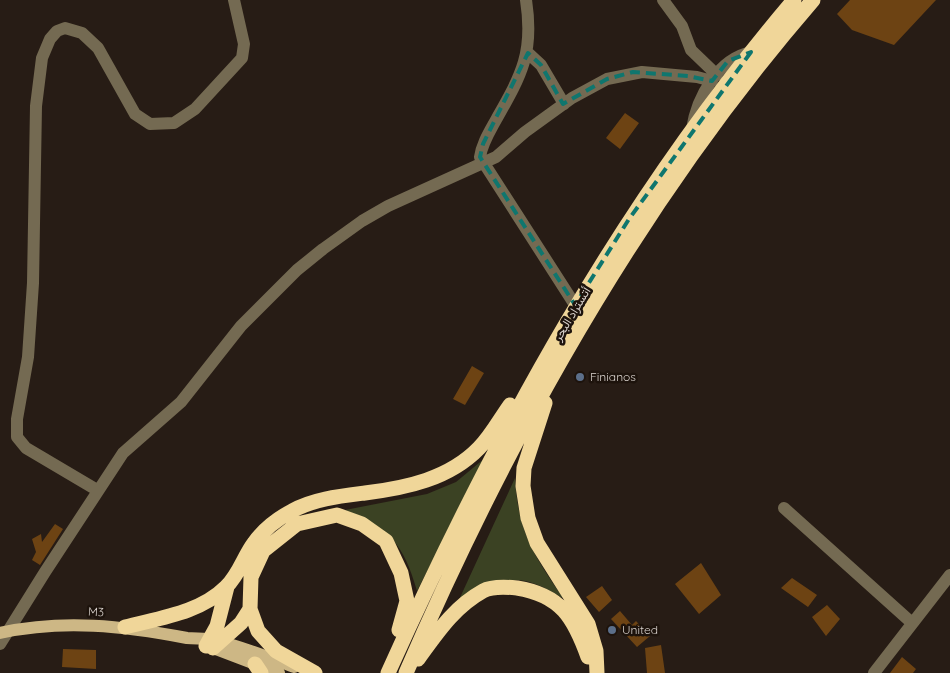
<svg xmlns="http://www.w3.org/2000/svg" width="950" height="673" font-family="Quicksand,Vazirmatn,sans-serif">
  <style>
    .green { fill: #3b4223 }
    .building { fill: #6d4313 }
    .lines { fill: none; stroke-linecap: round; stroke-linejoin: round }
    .minor { stroke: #746a52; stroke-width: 12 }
    .major { stroke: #cdb785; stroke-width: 12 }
    .highway { stroke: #f0d699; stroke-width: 15 }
    .marked { fill: none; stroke: #0f766e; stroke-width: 4; stroke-dasharray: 10 6; stroke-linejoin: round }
    .service-dot { fill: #5c6f8a; stroke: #1d130c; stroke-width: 2 }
    .labels { text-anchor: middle; stroke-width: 5; stroke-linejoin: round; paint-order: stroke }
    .street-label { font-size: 12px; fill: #d9d2cd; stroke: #1d130c }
    .poi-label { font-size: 12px; fill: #d9d2cd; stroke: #1d130c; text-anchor: start }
  </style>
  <rect width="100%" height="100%" fill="#271c15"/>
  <!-- green -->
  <path class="green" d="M485,458L417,591C404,545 390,528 345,510L427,494L456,482Z
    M515,478C518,532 534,556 564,599C516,569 505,578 458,602Z"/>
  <!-- building -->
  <path class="building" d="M850,0H936L894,45L852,30L837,14Z
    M625,113L639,123L620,149L606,138Z
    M472,366L484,373L465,405L453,399Z
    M55,524L63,529L40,565L32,560L36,552L32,539L41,534L42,542Z
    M701,563L721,595L699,614L675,584Z
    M792,578L817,595L808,607L781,588Z
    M602,586L612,600L599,612L586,597Z
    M827,605L840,619L826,636L812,617Z
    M620,611L632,625L636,621L650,636L637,647L611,619Z
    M661,645L665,673H647L645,648Z
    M63,649L96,650V669L62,667Z
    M902,657L916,669L913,673H890Z"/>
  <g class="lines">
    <!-- minor -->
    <path class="minor" d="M526,0C534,52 522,74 497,118C490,131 482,143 480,157L575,305
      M663,0L682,26L691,50L717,75
      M528,53L541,65L564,104
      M692,129C697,97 718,59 751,52
      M97,490L26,448L17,437V419L28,357L33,283L36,106L42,58L50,39L57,31L65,28L82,33L98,48L135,114L150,124L174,123L195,109L242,58L244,44L234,0
      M784,508L912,623
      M0,644L45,572L123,453L181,402L241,326L297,270L323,249L362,221L388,206L496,157L525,132L572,98L607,79L642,72L697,77L712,81
      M874,673L950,575"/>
    <!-- major -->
    <path class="major" d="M0,633C63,619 124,626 187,638C196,639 205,638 214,640C241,646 268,657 294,667
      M205,645L279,673"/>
    <!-- highway -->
    <path class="highway" d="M545,403L524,468L523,486L528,518L537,543L588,624L596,651L597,673
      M125,627C159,618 200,613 226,587C239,575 244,556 254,543C264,529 277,519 292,511C313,499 341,496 365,493C406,488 449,479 479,448C491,436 500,419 510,405
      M206,646L217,626L227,587
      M213,648L241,623L250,609
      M418,659C437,633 454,607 483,591C492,586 507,587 517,588C561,595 574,618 588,657
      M255,664L261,673
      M315,673L276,651L258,631L250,609L251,577L263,551L297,524L337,515L362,524L386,541L401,573L407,601L399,630
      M388,673C496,433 622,202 794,0
      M406,673C510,432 641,199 813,0"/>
  </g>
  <!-- marked area -->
  <path class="marked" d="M751,52L629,219L575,305L480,157L483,144L528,53L541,65L563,104L607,79L633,72L688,76L712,81L728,61Z"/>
  <!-- markers -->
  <g class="service-dot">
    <circle cx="580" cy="377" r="5"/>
    <circle cx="612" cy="630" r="5"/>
  </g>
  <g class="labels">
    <!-- street labels -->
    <g class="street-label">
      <text transform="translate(572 314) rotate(-59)" y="4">أتستراد البحر</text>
      <text transform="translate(96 612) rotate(4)" y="4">M3</text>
    </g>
    <!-- poi labels -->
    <g class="poi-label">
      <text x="590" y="381">Finianos</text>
      <text x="622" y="634">United</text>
    </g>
  </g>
</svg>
